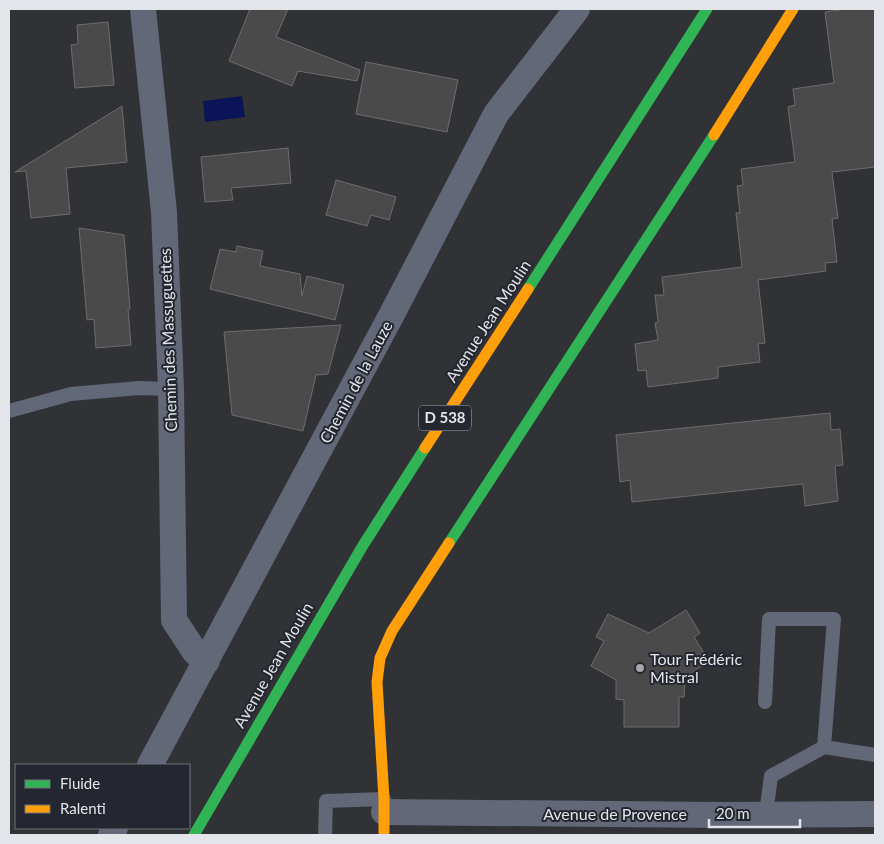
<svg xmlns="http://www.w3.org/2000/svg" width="884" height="844" font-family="Lato,sans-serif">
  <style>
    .water { fill: #0b1457 }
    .building { fill: #4b4a4a; stroke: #6e6d6e }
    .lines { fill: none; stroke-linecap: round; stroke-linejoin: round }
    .lane { stroke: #626878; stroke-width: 14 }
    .street { stroke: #626878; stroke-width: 26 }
    .fast { stroke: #30b455; stroke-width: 11 }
    .slow { stroke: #ff9f0a; stroke-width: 11 }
    .poi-dot { fill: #a4a6ac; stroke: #24272f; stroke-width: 2 }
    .labels { text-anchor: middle; stroke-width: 4; stroke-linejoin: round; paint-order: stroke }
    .shield { fill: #24272f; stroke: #aaacb3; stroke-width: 1 }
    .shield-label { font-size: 15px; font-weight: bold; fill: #e3e5eb }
    .street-label { font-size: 16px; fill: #e3e5eb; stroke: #24272f }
    .poi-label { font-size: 16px; fill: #e3e5eb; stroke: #24272f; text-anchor: start }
  </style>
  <rect width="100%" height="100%" fill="#303236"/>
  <!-- water -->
  <path class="water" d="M242,96L245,117L205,122L203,101Z"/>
  <!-- building -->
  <path class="building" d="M250,9H288L276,37L360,70L357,81L298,71L292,86L229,61Z
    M846,9H875V167L832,172L838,218L832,219L837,262L825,263L826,271L758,280L765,343L758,344L760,362L718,367V378L648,387L646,370L638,371L635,344L658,340L655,323L658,322L655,295H664L662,277L742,267L736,213H740L737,186L743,185L741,169L795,162L788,107L795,105L793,89L834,83L825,12Z
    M108,22L114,85L75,88L71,45L78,44L77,25Z
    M366,62L458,80L447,132L356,114Z
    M122,106L127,162L66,168L70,214L31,218L26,171L15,172Z
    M288,148L291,183L231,188L233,200L205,202L201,157Z
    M336,180L396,197L389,220L371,215L367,226L326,215Z
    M79,228L124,235L130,309H128L131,345L96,348L94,319L87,320Z
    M237,246L263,251L260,266L300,274L302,296L307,276L344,285L335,320L210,289L220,249L236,252Z
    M341,325L328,374L316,375L303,431L232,415L224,332Z
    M830,413L831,430L840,429L843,465L835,466L838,501L805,506L803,484L632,502L630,480L620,482L616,435Z
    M686,610L700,633L694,637L709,661L685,677L684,697H679V727H624V700L616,699V680L591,666L604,641L596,637L608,614L649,633Z"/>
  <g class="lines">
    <!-- lane -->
    <path class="lane" d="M9,411L71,394L139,388L171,389
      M765,702L769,619H834L824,747
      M766,814L771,776L824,747L875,755
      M325,835L326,801L384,799"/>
    <!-- street -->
    <path class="street" d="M143,9L164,212L171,389L174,620L195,652L207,661
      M150,765L392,314L496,114L577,9
      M384,812L718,815L875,814
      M111,835L115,828"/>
    <!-- fast -->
    <path class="fast" d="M528,289L707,9
      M449,543L714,135
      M194,835L362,547L425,448"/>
    <!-- slow -->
    <path class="slow" d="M714,135L793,9
      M425,448L528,289
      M384,835V799L377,682L380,658L392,631L449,543"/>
  </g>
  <!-- markers -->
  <circle class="poi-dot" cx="640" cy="668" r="5"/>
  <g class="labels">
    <!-- shield labels -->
    <rect class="shield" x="419" y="405.5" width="52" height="25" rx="4"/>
    <g class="shield-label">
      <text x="445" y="423">D 538</text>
    </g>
    <!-- street labels -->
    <g class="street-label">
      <text transform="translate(488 321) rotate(-57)" y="6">Avenue Jean Moulin</text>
      <text transform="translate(168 340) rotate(-92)" y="6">Chemin des Massuguettes</text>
      <text transform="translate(356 382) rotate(-62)" y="6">Chemin de la Lauze</text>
      <text transform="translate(273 665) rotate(-60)" y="6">Avenue Jean Moulin</text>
      <text x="615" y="820">Avenue de Provence</text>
    </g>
    <!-- poi labels -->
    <g class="poi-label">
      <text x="650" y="665">Tour Frédéric<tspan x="650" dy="18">Mistral</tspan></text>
    </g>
  </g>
  <!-- border -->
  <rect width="884" height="844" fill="none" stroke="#e3e5eb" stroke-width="20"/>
  <!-- legend -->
  <rect x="15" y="764" width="175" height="65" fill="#24272f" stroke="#70737a"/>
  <rect x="25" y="780" width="25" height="8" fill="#30b455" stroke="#70737a"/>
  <text x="60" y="789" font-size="15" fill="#e3e5eb">Fluide</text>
  <rect x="25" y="805" width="25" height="8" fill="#ff9f0a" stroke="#70737a"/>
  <text x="60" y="814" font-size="15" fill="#e3e5eb">Ralenti</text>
  <!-- scale -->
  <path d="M709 819v8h91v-8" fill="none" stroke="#e3e5eb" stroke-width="2.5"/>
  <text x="716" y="819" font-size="15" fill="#e3e5eb" stroke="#24272f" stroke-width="4" paint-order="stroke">20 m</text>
</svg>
